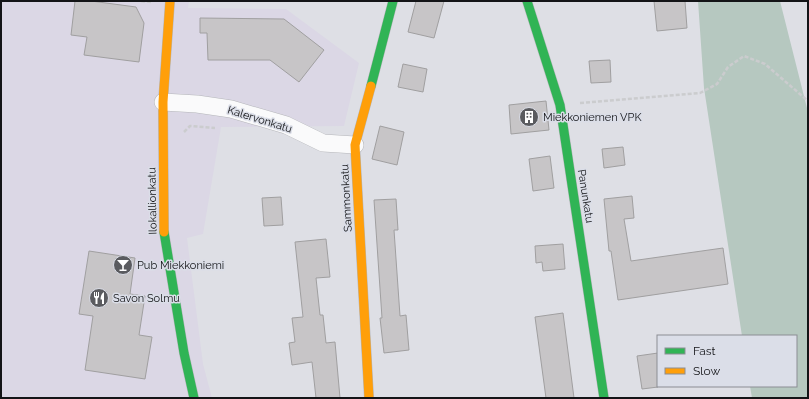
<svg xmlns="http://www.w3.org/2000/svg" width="809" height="399" font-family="Raleway,sans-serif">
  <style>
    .commercial { fill: #dbd7e5 }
    .forest { fill: #b6c8c0 }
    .building { fill: #c7c5c7; stroke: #a09fa0 }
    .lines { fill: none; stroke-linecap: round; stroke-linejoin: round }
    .street-casing { stroke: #b5b6ba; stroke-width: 18 }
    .fast-casing { stroke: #b5b6ba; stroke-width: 10 }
    .slow-casing { stroke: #b5b6ba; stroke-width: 10 }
    .path { stroke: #cbccce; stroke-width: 2.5; stroke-dasharray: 4 2; stroke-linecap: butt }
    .street { stroke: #fafafb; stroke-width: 17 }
    .fast { stroke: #30b455; stroke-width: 9 }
    .slow { stroke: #ff9f0a; stroke-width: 9 }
    .labels { text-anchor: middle; stroke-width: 3; stroke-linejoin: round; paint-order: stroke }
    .poi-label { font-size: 11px; fill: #131417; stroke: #dbdee8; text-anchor: start }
    .street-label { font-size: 11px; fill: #131417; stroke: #dbdee8 }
  </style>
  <rect width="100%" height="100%" fill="#dedfe5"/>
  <!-- commercial -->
  <path class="commercial" d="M1,1H189L188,8L286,9L359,63L344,126L221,127L203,234L187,238L203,364L212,398H1Z"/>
  <!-- forest -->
  <path class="forest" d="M698,1H780L808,112V398H752L750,386H796V336H742L704,88Z"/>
  <!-- building -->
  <path class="building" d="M75,1H91L136,7L144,23L139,62L84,55L87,37L71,35Z
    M416,1H444L434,38L408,32Z
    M654,1H685L687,28L657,31Z
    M200,18L284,19L324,50L299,82L270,60H208L207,33H200Z
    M610,60L611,82L591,83L589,61Z
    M403,64L427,69L423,92L398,87Z
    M546,101L549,130L511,134L509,105Z
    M380,126L404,132L397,165L372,159Z
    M623,147L625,165L604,168L602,149Z
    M550,156L554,188L533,191L529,159Z
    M632,196L634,218L624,219L631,261L723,248L728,284L618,300L611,251H609L604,199Z
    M281,197L283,225L264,226L262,198Z
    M396,199L398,230H394L400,316L406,315L409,350L384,353L380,318H382L374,200Z
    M326,239L330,277L316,278L320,315H323L326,343L335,342L340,398H316L312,362L292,365L289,343L295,342L292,318L303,317L295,242Z
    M563,244L565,269L543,271L542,262L536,263L535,246Z
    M89,251L135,258L130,294L145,296L139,335L152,337L145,379L85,370L93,316L79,314Z
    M563,313L574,398H546L535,317Z
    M658,353V387L642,389L637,356Z"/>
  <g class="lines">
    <!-- street casing -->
    <g class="street-casing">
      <path id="street" d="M163,102L197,104L231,109L286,125L323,143L355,145"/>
    </g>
    <!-- fast casing -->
    <g class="fast-casing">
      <path id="fast" d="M527,1L560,105L604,398
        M371,86L393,1
        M164,232L184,353L194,398"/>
    </g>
    <!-- slow casing -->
    <g class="slow-casing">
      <path id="slow" d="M164,232L163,102L170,1
        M369,398L355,145L371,86"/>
    </g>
    <!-- path -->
    <path class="path" d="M141,1L151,2
      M580,103L700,93L717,84L728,67L744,56L765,64L808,101
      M184,132L190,126L215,128"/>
    <!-- street -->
    <use href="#street" class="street"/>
    <!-- fast -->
    <use href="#fast" class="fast"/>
    <!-- slow -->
    <use href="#slow" class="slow"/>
  </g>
  <!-- icons -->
  <defs>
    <g id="building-disc" transform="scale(1)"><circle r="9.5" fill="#5a5b5f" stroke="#dbdee8"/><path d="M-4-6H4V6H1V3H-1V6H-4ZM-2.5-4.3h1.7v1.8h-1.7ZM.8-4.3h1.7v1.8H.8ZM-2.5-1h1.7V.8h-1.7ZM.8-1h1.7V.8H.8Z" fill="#fff"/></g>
    <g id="bar-disc" transform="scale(1)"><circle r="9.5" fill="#5a5b5f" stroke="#dbdee8"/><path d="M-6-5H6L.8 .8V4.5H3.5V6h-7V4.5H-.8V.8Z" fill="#fff"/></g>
    <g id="restaurant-disc" transform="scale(1)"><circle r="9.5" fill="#5a5b5f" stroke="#dbdee8"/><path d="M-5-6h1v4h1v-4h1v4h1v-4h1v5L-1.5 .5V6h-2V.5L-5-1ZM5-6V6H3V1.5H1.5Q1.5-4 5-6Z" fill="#fff"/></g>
  </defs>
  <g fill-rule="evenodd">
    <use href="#building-disc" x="529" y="117"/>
    <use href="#bar-disc" x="123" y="265"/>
    <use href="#restaurant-disc" x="99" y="298"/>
  </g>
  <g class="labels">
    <!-- poi labels -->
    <g class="poi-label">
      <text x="543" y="121">Miekkoniemen VPK</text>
      <text x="137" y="269">Pub Miekkoniemi</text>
      <text x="113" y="302">Savon Solmu</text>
    </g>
    <!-- street labels -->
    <g class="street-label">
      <text transform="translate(260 119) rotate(17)" y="4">Kalervonkatu</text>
      <text transform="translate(586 196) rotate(81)" y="4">Panunkatu</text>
      <text transform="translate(346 198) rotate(-93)" y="4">Sammonkatu</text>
      <text transform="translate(152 201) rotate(-91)" y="4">Ilokallionkatu</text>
    </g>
  </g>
  <!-- border -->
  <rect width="809" height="399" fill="none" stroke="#131417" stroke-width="4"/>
  <!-- legend -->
  <rect x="657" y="335" width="140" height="52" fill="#dbdee8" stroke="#8b8d94"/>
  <rect x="665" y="348" width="20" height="6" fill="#30b455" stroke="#8b8d94"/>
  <text x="693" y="355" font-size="12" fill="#131417">Fast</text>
  <rect x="665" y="368" width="20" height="6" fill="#ff9f0a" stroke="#8b8d94"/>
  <text x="693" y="375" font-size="12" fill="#131417">Slow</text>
</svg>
